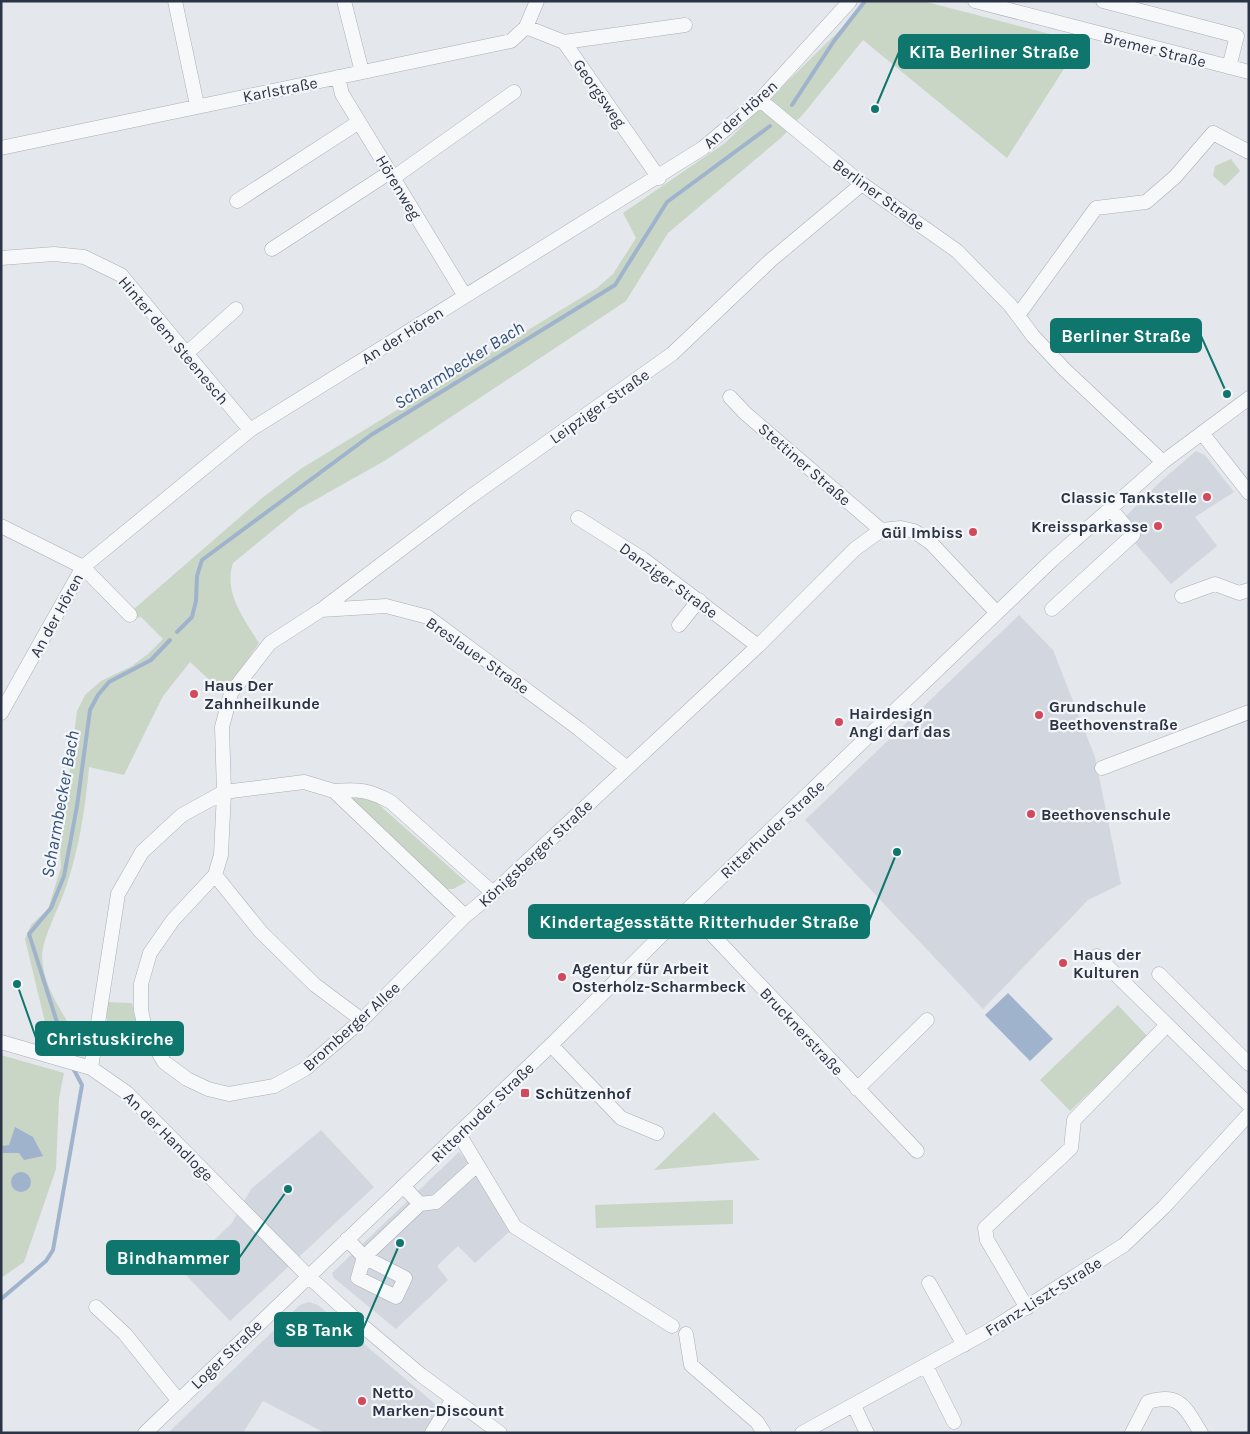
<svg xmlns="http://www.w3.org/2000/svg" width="1250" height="1434" font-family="Karla,sans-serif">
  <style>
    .built { fill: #d2d6de }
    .green { fill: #c9d6c5 }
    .water { fill: #9fb4cc }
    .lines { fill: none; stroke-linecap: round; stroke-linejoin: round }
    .stream { stroke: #9fb4cc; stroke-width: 4 }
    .minor-casing { stroke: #a9aeb7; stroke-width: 15 }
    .minor { stroke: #f7f8fa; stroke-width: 14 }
    .poi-dot { fill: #d1495b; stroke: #f4f6f9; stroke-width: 2 }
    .labels { text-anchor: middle; stroke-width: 4.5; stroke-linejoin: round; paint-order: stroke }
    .street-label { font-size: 16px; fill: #2b3445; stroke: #f4f6f9 }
    .poi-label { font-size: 16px; font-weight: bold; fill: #2b3445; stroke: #f4f6f9; text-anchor: start }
    .water-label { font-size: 18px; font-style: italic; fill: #34527a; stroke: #f4f6f9 }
    .leader { fill: none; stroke: #0f766e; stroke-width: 2 }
    .callout-dot { fill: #0f766e; stroke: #f4f6f9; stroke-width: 2 }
    .callout { fill: #0f766e; stroke: #0f766e; stroke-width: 2 }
    .callout-label { font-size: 18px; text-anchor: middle; font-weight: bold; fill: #fff }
  </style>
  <rect width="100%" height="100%" fill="#e4e7ec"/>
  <!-- built -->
  <path class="built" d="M1196,451L1205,455L1234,492L1195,517L1217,546L1171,584L1118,524L1161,481Z
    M1019,615L1053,650L1095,757L1121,884L1088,900L983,1009L805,820Z
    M321,1130L374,1187L230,1321L182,1271L232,1223L251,1189Z
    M459,1152L475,1169L509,1232L475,1263L458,1246L437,1266L448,1280L396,1329L334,1278L332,1273Z
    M309,1302L318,1305L441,1409L425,1433H325L263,1401L243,1433H168L300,1305Z"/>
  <!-- green -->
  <path class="green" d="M864,1H923L1081,42L1007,158L863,40L805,112L782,137L668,233L626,301L386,460L299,509L233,563C223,592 244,619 259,643L232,682L226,695L190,662L163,696L124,775L89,767C85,809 80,844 67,884C61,904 42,938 42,957C43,985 62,1014 78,1037L76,1050L71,1054L51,1047L25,939L31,925L48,909L61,867L59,829L69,778L77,711L85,695L101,681L132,666L148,654L163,639L141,617L130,619L97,574L134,609L262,498L302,468L597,288L613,274L636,238L623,213L725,143L845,25Z
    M1231,159L1240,171L1225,186L1213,176L1215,166Z
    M368,795L466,882L453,889H442L345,800Z
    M106,1002L132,1003L139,1037L116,1046L107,1024Z
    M1118,1005L1148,1037L1070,1111L1040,1080Z
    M1,1055L64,1073L59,1098L56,1169L24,1262L1,1278Z
    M714,1112L760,1160L654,1170Z
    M733,1200V1224L596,1228L595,1205Z"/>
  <!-- water -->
  <path class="water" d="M1008,993L1053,1039L1030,1061L985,1015Z
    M15,1127L33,1137L43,1156L24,1160L19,1153H3L2,1146L9,1145Z
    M11 1182a10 10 0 1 1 20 0a10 10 0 1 1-20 0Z"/>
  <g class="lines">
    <!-- stream -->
    <path class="stream" d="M792,105L834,41L865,1
      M177,632L192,617L196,601L197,576L202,560L371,435L615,285L667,202L770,126
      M68,1057L29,934L51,908L64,876L77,806L90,710L98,695L109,682L151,660L170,640
      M1,1299L46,1261L53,1250L82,1085L73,1068"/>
    <!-- minor casing -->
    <g class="minor-casing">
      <path id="minor" d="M175,1L197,105
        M344,1L362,72
        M975,1L1249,72
        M1103,1L1237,36L1229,67
        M526,27L564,42L659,178
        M564,42L685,25
        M338,77L342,94L465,296
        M760,100L862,184L957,251L1010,305L1033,336L1064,369L1163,462
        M1,148L511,41L526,27L537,1
        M393,178L514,92
        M237,201L359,122
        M272,249L390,172
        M1,258L54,254L84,257L121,275L250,430
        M1019,314L1096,208L1146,202L1175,177L1213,133L1249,152
        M187,353L236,309
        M730,397L745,413L881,530
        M1202,433L1249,493
        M578,518L643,559L758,646
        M1,526L83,567L130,615
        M1182,596L1215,584L1239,593L1249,590
        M1052,609L1133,535L1110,508
        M321,610L470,497L672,354L771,260L862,184
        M679,625L699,600
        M1,713L83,567L250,430L703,148L760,100L850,1
        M627,768L579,729L428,617L386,606L321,610L270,643L231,693L222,727L224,792L221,855L215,875L173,920L150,953L141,984V1010L145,1029L164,1062L187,1079L208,1089L229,1094L274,1086L305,1069L362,1020L465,916L493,893L758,646L855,549L881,530L901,528L914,531L931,543L997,613
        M1102,768L1249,712
        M334,791C358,789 369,790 391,802L493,893
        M215,875L261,932L315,985L362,1020
        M688,909L917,1151
        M1097,956L1249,1105
        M1159,974L1249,1064
        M1,1042L91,1068L127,1093L308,1276L364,1327L421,1375L500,1433
        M551,1045L621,1118L657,1133
        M91,1068L118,894L142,852L182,815L224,792L304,782L334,791L465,916
        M857,1089L927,1020
        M459,1134L515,1227L672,1326
        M403,1186L420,1204L436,1202L477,1165
        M347,1239L364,1257L420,1204
        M364,1257L405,1278L396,1297L358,1278Z
        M929,1283L964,1345
        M96,1307L125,1334L178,1400
        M1027,1308L987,1240L985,1228L1071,1148L1074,1120L1167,1025
        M686,1334L691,1365L757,1422L764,1433
        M926,1366L954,1422
        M854,1406L867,1433
        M145,1433L551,1045L688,909L1052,560L1163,462L1249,398
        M432,1433L453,1399
        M802,1433L992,1329L1124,1245L1164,1207L1249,1114
        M1132,1433L1148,1402C1181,1392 1185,1408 1201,1433"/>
    </g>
    <!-- minor -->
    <use href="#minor" class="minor"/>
  </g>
  <!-- markers -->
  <g class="poi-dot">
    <circle cx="1207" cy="497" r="5"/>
    <circle cx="1158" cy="526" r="5"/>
    <circle cx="973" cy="532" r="5"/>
    <circle cx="194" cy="694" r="5"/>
    <circle cx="1039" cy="715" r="5"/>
    <circle cx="839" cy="722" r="5"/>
    <circle cx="1031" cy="814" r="5"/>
    <circle cx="1063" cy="963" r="5"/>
    <circle cx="562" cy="977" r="5"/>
    <rect x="520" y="1088" width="10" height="10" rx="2.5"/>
    <circle cx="362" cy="1401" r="5"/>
  </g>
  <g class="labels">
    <!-- street labels -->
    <g class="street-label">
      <text transform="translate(1155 49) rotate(14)" y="6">Bremer Straße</text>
      <text transform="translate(280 89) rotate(-11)" y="6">Karlstraße</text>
      <text transform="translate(600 93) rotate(55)" y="6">Georgsweg</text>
      <text transform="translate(740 114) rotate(-42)" y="6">An der Hören</text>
      <text transform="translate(399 187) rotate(59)" y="6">Hörenweg</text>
      <text transform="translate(879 194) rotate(36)" y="6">Berliner Straße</text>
      <text transform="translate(402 335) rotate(-32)" y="6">An der Hören</text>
      <text transform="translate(174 340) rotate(50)" y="6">Hinter dem Steenesch</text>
      <text transform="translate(599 406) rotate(-35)" y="6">Leipziger Straße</text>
      <text transform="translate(805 464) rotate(41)" y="6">Stettiner Straße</text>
      <text transform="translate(669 580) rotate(36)" y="6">Danziger Straße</text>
      <text transform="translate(56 615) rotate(-61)" y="6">An der Hören</text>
      <text transform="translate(478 655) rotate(35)" y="6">Breslauer Straße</text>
      <text transform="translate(772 829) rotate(-43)" y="6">Ritterhuder Straße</text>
      <text transform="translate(535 853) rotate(-43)" y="6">Königsberger Straße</text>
      <text transform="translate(351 1026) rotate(-42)" y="6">Bromberger Allee</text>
      <text transform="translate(802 1031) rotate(47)" y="6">Brucknerstraße</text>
      <text transform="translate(482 1112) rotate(-44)" y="6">Ritterhuder Straße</text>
      <text transform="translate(169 1136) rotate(45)" y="6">An der Handloge</text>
      <text transform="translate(1043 1296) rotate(-32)" y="6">Franz-Liszt-Straße</text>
      <text transform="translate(226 1354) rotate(-44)" y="6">Loger Straße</text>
    </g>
    <!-- poi labels -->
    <g class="poi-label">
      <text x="1197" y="503" text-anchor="end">Classic Tankstelle</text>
      <text x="1148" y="532" text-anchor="end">Kreissparkasse</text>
      <text x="963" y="538" text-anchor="end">Gül Imbiss</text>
      <text x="204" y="691">Haus Der<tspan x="204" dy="18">Zahnheilkunde</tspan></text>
      <text x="1049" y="712">Grundschule<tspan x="1049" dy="18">Beethovenstraße</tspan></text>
      <text x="849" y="719">Hairdesign<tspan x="849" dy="18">Angi darf das</tspan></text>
      <text x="1041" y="820">Beethovenschule</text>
      <text x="1073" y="960">Haus der<tspan x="1073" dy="18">Kulturen</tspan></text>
      <text x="572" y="974">Agentur für Arbeit<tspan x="572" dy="18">Osterholz-Scharmbeck</tspan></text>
      <text x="535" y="1099">Schützenhof</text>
      <text x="372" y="1398">Netto<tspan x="372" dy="18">Marken-Discount</tspan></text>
    </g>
    <!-- water labels -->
    <g class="water-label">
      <text transform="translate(459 365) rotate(-32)" y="6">Scharmbecker Bach</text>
      <text transform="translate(60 804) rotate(-80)" y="6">Scharmbecker Bach</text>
    </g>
  </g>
  <!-- callouts -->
  <path class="leader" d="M875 109L899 52M1227 394L1201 336M897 852L869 921M17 984L36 1038M288 1189L239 1258M400 1243L363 1329"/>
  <g class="callout-dot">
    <circle cx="875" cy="109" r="5"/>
    <circle cx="1227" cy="394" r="5"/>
    <circle cx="897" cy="852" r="5"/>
    <circle cx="17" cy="984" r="5"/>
    <circle cx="288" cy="1189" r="5"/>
    <circle cx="400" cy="1243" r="5"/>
  </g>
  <g class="callout">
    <rect x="899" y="35" width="190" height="33" rx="5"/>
    <rect x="1051" y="319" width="150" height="33" rx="5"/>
    <rect x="529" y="905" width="340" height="33" rx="5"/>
    <rect x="36" y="1022" width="147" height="33" rx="5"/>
    <rect x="107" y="1241" width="132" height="33" rx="5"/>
    <rect x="275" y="1313" width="88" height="33" rx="5"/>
  </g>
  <g class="callout-label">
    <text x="994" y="58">KiTa Berliner Straße</text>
    <text x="1126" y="342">Berliner Straße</text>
    <text x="699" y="928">Kindertagesstätte Ritterhuder Straße</text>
    <text x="110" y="1045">Christuskirche</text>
    <text x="173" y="1264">Bindhammer</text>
    <text x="319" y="1336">SB Tank</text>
  </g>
  <!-- border -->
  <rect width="1250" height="1434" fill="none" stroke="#2b3445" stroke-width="5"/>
</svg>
